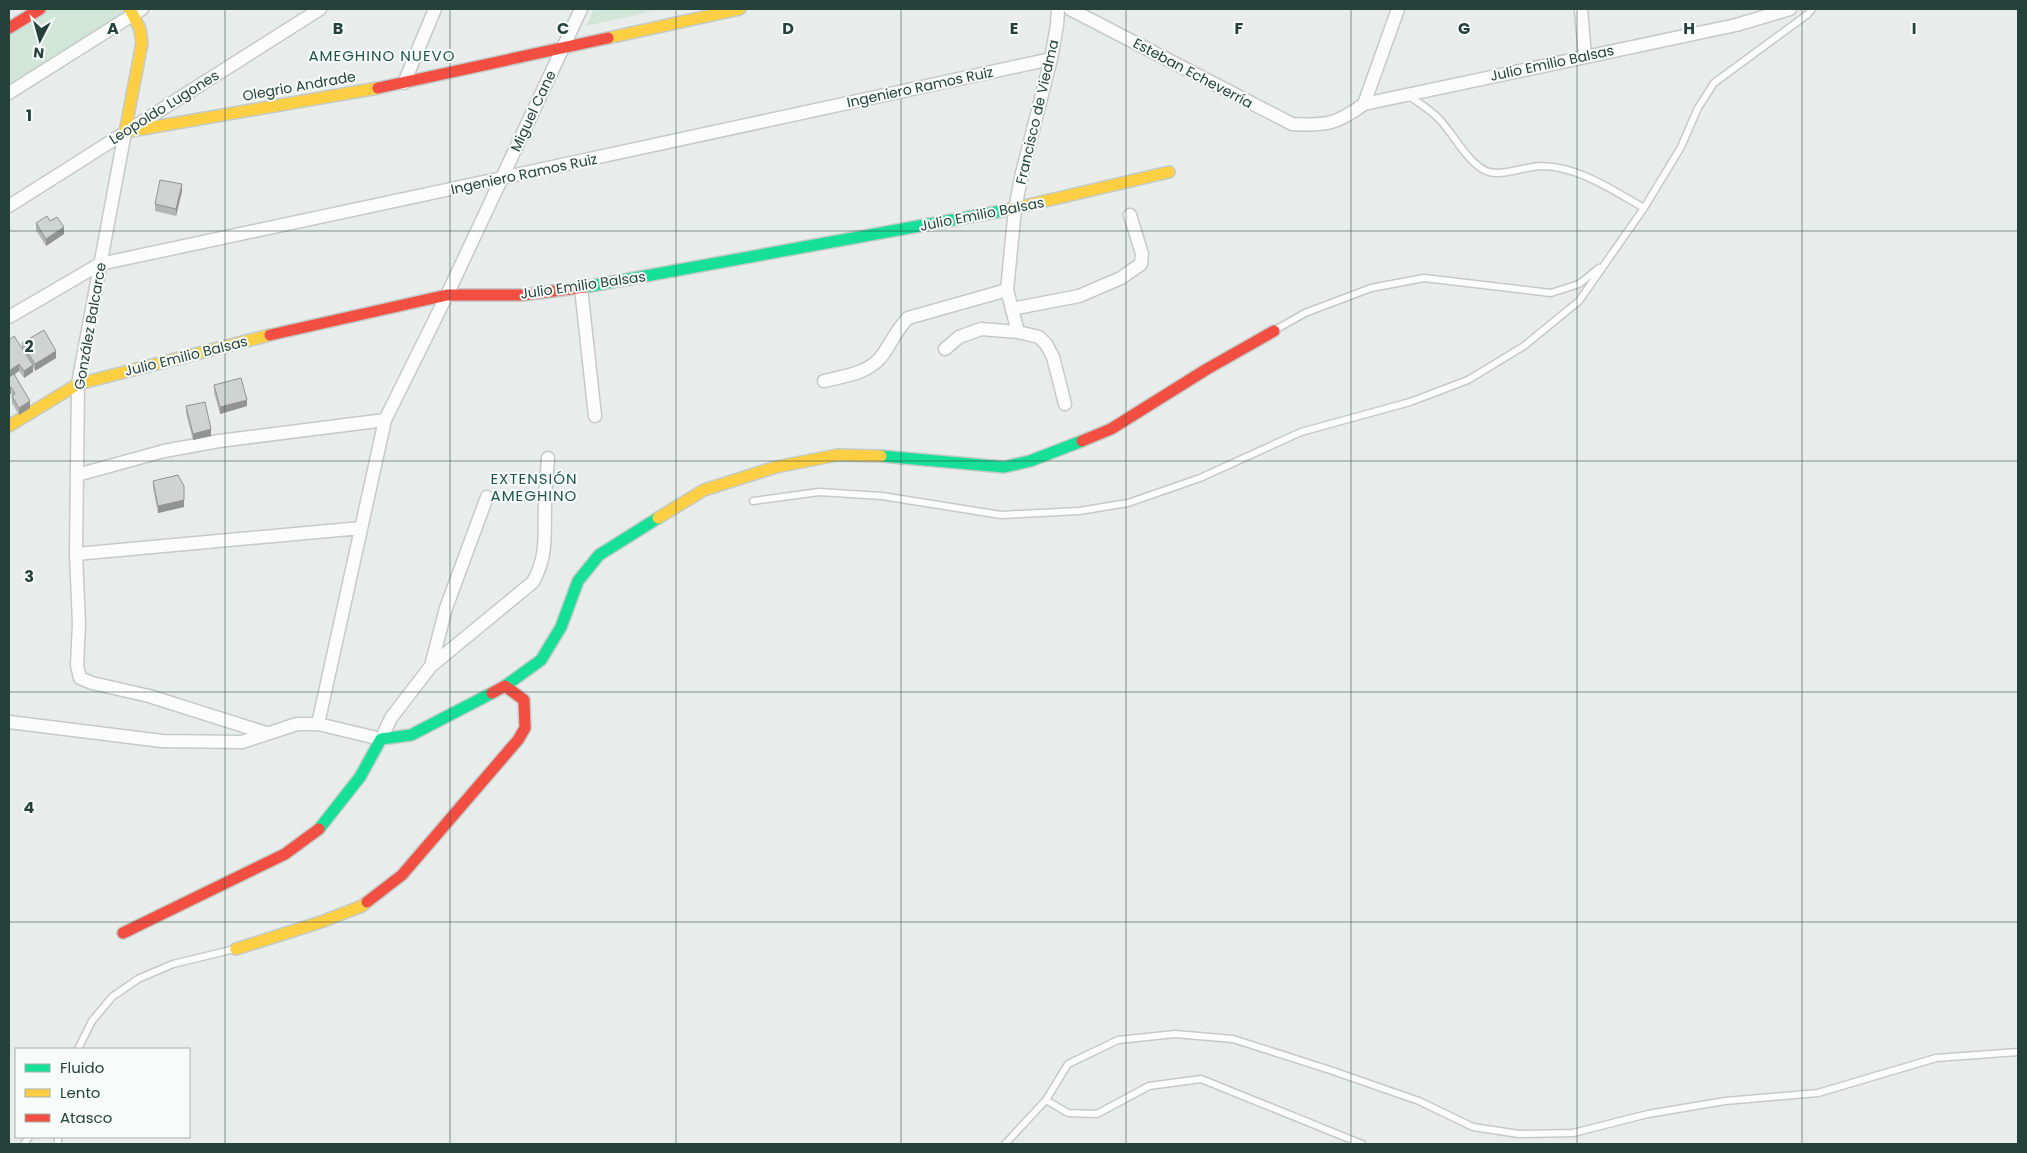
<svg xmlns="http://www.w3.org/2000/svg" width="2027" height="1153" font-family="Poppins,sans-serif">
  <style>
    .green { fill: #d1e6d8 }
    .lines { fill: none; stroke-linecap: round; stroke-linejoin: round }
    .lane-casing { stroke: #c5cac8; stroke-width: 9 }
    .street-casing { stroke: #c5cac8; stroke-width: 15 }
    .fast-casing { stroke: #c3cbc8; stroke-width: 14 }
    .slow-casing { stroke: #c3cbc8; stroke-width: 14 }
    .jam-casing { stroke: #c3cbc8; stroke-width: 14 }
    .lane { stroke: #fcfcfc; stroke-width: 6 }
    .street { stroke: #fcfcfc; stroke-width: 12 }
    .fast { stroke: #16e098; stroke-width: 11 }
    .slow { stroke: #ffcf43; stroke-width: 11 }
    .jam { stroke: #f24e42; stroke-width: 11 }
    .wall { fill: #b2b6b5 }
    .shaded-wall { fill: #919493 }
    .building { fill: #cfd4d2; stroke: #919493 }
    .grid { fill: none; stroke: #24423a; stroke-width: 1; stroke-opacity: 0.55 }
    .labels { text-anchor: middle; stroke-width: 4; stroke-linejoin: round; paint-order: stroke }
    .street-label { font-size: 14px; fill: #24423a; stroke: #f7fbf9 }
    .neighbourhood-label { font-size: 15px; letter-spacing: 1px; fill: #1f5548; stroke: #f7fbf9 }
    .grid-label { font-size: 16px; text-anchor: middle; font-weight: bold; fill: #24423a; stroke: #f7fbf9; stroke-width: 4; stroke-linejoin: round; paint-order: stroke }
  </style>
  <rect width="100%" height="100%" fill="#e8edeb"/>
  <!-- green -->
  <path class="green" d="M40,9H142L9,93V28Z
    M594,9H662L586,26Z"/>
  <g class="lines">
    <!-- lane casing -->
    <g class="lane-casing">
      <path id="lane" d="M1409,96C1419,103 1431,110 1439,119C1453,133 1469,166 1489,172C1506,176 1525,166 1542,166C1580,167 1612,190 1644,208
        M1275,330L1305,313L1371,288L1424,278L1551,293L1579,284L1599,268
        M753,501L819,492L882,496L1001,515L1079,511L1128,503L1200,478L1301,432L1410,402L1468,380L1524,346L1579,301L1644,208L1681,147L1698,108L1714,83L1808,14L1812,9
        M78,1049L92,1021L112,997L138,979L173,964L235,949
        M1046,1100L1068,1064L1118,1040L1175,1034L1233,1039L1330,1070L1419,1101L1473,1127L1519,1134L1573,1133L1648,1114L1725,1101L1818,1093L1936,1058L2018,1052
        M58,1137V1144
        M24,1144L29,1137
        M1005,1144L1046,1100L1068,1113L1097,1114L1149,1086L1201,1079L1362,1144"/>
    </g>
    <!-- street casing -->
    <g class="street-casing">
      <path id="street" d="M1070,9L1292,124C1326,126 1337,124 1364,104L1736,25L1790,9
        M1581,9L1585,56
        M404,83L435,9
        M9,93L142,9
        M1364,104L1398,9
        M125,132L78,384L76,554L79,624L77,665L80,678L92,683L149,696L266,733
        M9,206L320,9
        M581,288L595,416
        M1012,309L1079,296L1121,278L1141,264L1142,254L1130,215
        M9,317L100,264L502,178L1051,59
        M1018,332L1007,290L1015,209L1022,173L1051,59L1057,25L1058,9
        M945,349L959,337L981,329L1018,332L1039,337L1046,344L1053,357L1065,404
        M824,381C844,376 867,374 881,357C891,344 896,330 908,318L1007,290
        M77,475L164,451L219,441L385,420
        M76,554L361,528
        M431,666L446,608L487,497
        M9,722L162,741L242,742L297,724H318L381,739L391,718L431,666L533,582C548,555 544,534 545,505C545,490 547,474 548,458
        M318,724L385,420L447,295L581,9"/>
    </g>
    <!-- fast casing -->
    <g class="fast-casing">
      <path id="fast" d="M585,287L1007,210
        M881,456L1004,467L1030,461L1082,441
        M505,686L541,660L561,627L578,581L599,555L658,518
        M319,829L360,777L381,739L411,735L492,693"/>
    </g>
    <!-- slow casing -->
    <g class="slow-casing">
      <path id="slow" d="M130,9L140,29L142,43L125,132L378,88
        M608,38L740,9
        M1007,210L1169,172
        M9,426L78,384L270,335
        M658,518L704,490L776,467L837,455L881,456
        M236,949L321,922L362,906L367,902"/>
    </g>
    <!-- jam casing -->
    <g class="jam-casing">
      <path id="jam" d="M9,28L40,9
        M378,88L608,38
        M270,335L447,295H523L585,287
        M1082,441L1111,429L1207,369L1274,331
        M367,902L402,875L518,740L525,728L524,700L505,686L492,693
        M123,933L285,854L319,829"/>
    </g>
    <!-- lane -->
    <use href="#lane" class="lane"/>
    <!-- street -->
    <use href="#street" class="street"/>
    <!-- fast -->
    <use href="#fast" class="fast"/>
    <!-- slow -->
    <use href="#slow" class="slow"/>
    <!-- jam -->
    <use href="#jam" class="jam"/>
  </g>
  <!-- wall -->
  <path class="wall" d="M182,191L176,216L155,211V204Z
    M50,221L64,234L46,246L36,230V223Z
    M9,340L22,349V343L56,358L35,371L33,367V372L24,378L19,371L15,374L30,408L19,415L12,403Z
    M214,385L247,406L220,414L214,392Z
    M186,406L211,436L193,440L186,413Z
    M153,481L184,486V507L158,513L153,488Z"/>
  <!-- shaded-wall -->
  <path class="shaded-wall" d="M182,184V191L176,216V209Z
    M64,227V234L46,246V239Z
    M56,351V358L35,371V364Z
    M19,364V371L9,378V371Z
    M33,365V372L24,378V371Z
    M11,387V394L9,395V388Z
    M247,400V406L220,414V407Z
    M30,401V408L19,415V408Z
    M211,429V436L193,440V434Z
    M184,500V507L158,513V506Z"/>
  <!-- building -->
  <path class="building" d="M160,180L182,184L176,209L155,204Z
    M47,216L50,221L57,217L64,227L46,239L36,223Z
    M44,330L56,351L35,364L22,343Z
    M14,336L33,365L24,371L19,364L9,371V340Z
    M14,374L30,401L19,408L12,396L15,394L11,387L9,388V377Z
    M241,378L247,400L220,407L214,385Z
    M205,402L211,429L193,434L186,406Z
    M178,475L184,486V500L158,506L153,481Z"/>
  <!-- grid -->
  <path class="grid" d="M225,9V1144M450,9V1144M676,9V1144M901,9V1144M1126,9V1144M1351,9V1144M1577,9V1144M1802,9V1144M9,231H2018M9,461H2018M9,692H2018M9,922H2018"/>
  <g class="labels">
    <!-- street labels -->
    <g class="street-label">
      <text transform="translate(1552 63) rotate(-12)" y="5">Julio Emilio Balsas</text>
      <text transform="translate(1193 73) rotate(28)" y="5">Esteban Echeverría</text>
      <text transform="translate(299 86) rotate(-10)" y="5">Olegrio Andrade</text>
      <text transform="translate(920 87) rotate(-12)" y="5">Ingeniero Ramos Ruiz</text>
      <text transform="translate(164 107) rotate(-32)" y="5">Leopoldo Lugones</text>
      <text transform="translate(533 111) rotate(-65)" y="5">Miguel Cane</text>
      <text transform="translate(1037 112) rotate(-77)" y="5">Francisco de Viedma</text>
      <text transform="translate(524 174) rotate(-12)" y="5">Ingeniero Ramos Ruiz</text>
      <text transform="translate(982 214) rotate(-11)" y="5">Julio Emilio Balsas</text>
      <text transform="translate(583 285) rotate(-8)" y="5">Julio Emilio Balsas</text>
      <text transform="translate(90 326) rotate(-80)" y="5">González Balcarce</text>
      <text transform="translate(186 356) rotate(-14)" y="5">Julio Emilio Balsas</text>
    </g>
    <!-- neighbourhood labels -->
    <g class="neighbourhood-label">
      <text x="382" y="61">AMEGHINO NUEVO</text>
      <text x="534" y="484">EXTENSIÓN<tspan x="534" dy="17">AMEGHINO</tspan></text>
    </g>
  </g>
  <g class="grid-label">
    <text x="113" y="34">A</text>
    <text x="338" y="34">B</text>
    <text x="563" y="34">C</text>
    <text x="788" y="34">D</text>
    <text x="1014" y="34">E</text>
    <text x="1239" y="34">F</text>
    <text x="1464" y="34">G</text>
    <text x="1689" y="34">H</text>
    <text x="1914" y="34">I</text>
    <text x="29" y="121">1</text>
    <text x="29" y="352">2</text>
    <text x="29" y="582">3</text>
    <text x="29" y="813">4</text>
  </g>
  <!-- border -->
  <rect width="2027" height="1153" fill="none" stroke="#24423a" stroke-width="20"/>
  <!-- legend -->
  <rect x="15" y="1048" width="175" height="90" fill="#f7fbf9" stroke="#a3b1ad"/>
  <rect x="25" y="1064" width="25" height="8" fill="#16e098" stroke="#a3b1ad"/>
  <text x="60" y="1073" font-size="15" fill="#24423a">Fluido</text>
  <rect x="25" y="1089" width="25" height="8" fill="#ffcf43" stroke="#a3b1ad"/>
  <text x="60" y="1098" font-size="15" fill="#24423a">Lento</text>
  <rect x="25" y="1114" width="25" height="8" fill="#f24e42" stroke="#a3b1ad"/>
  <text x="60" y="1123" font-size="15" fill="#24423a">Atasco</text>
  <!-- north arrow -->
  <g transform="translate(40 40) rotate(186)" stroke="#f7fbf9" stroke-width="4" paint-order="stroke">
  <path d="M0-4L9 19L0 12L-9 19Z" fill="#24423a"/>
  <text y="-8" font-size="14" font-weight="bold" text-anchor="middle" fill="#24423a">N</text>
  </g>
</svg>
